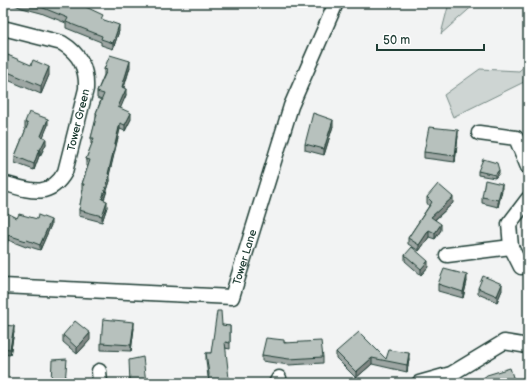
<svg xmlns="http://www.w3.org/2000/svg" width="531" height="386" font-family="'Balsamiq Sans',sans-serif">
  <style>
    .green { fill: #ced5d3; stroke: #768984 }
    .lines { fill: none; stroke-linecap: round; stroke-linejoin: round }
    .minor-casing { stroke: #1f3d34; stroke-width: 17 }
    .minor { stroke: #fff; stroke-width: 14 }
    .wall { fill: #9da6a3; stroke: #1f3d34 }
    .shaded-wall { fill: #808784; stroke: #1f3d34 }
    .building { fill: #b7c1bd; stroke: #1f3d34 }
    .labels { text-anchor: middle; stroke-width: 3; stroke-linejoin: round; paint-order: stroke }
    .street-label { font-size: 11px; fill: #1f3d34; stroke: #fff }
  </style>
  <rect width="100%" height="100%" fill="#f2f3f3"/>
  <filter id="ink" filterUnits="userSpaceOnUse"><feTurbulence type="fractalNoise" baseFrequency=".025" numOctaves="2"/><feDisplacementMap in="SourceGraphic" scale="8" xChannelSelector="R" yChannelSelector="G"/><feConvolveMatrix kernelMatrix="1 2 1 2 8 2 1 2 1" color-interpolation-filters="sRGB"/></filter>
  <g filter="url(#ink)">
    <!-- green -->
    <path class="green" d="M449,3H476L441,34Z
      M528,63V80L453,117L444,95L480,69L519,71Z"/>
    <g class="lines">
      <!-- minor casing -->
      <g class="minor-casing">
        <g id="minor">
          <path d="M3,28L62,43C80,54 87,68 86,89L65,172C49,200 28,190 3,183"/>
          <path d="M479,133L516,138L528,167"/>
          <path d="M447,255L511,247"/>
          <path d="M521,267L511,247L509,224L528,199"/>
          <path id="s1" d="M3,286L232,297L291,106L336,3"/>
          <path d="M99,371L100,383"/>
          <path d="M276,383L279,378"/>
          <path d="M419,383L451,374L504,342L528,346"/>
        </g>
      </g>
      <!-- minor -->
      <use href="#minor" class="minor"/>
    </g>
    <!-- wall -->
    <path class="wall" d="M10,3H80L119,31L113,49L101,45V42L66,28V23L41,13L22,8Z
      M147,3H155L154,5Z
      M3,53L49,75L41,94L3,78Z
      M130,67L124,88L126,95L120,108L131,119L125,131L120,129L109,174L110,181L104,200L107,207L102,222L79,216V210L83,190H82V184L88,166H86V159L92,144H91V138L96,120V113L101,100L97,98V92L104,75V69Z
      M528,76V91L524,84V78Z
      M528,107V121L526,114V108Z
      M25,122L48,125L43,136L46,144L40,156H39L34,170L15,163V156L26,129H25Z
      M333,126L324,155L305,150V144Z
      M458,136L455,162L424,158V152Z
      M478,171L499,173L495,178L478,175Z
      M502,190L498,207L482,203V197Z
      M427,197L453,203L435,220L441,230L435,239L429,237L419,251L408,244V238L429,206L427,203Z
      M3,211L17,218L51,225L40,250L27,246L26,247L8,240L5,248L3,247Z
      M405,255L428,267L421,275L405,261Z
      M467,281L463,298L438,291V284Z
      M478,288L502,290L497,302L478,294Z
      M3,325L14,332L10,355L3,354Z
      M222,325L230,326V349L225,348L208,377L206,360V353H211Z
      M134,328L131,351L101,350V343Z
      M63,335L90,340L77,354L63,342Z
      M284,342L323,357V363L289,365L262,361V355Z
      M336,352L386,359H409L407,372L372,364L356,378L336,358Z"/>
    <!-- shaded-wall -->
    <path class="shaded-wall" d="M119,25V31L113,49V43Z
      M130,61V67L122,93V87Z
      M49,67V75L41,94V86Z
      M126,89V95L118,114V107Z
      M131,113V119L125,131V125Z
      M48,119V125L41,142V136Z
      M333,120V126L324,155V149Z
      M120,123V129L108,180V174Z
      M458,130V136L455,162V156Z
      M46,138V144L40,156V150Z
      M39,149V156L34,170V164Z
      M499,170V173L495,178V175Z
      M110,175V181L102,205V199Z
      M502,184V190L498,207V200Z
      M453,197V203L431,223V217Z
      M107,201V207L102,222V216Z
      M51,220V225L40,250V245Z
      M441,224V230L435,239V233Z
      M429,230V237L419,251V245Z
      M8,235V240L5,248V242Z
      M428,261V267L421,275V269Z
      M467,275V281L463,298V292Z
      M502,284V290L497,302V296Z
      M134,322V328L131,351V345Z
      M14,326V332L10,355V349Z
      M90,333V340L77,354V348Z
      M409,353V359L407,372V365Z
      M372,358V364L356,378V372Z
      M514,380V383H503Z"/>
    <!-- building -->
    <path class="building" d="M27,3H80L86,5V7L103,15L101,19L119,25L113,43L101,39L102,36L66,22L68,18L41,7Z
      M3,53L31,65L33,60L49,67L41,86L3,70Z
      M110,55L130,61L122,87L126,89L118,107L131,113L125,125L120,123L108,174L110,175L102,199L107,201L102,216L79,210L84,184H82L90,160L86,159L94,138H91L97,114L96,113L104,94L97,92L107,70L104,69Z
      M528,76V85L524,78Z
      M528,107V114L526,108Z
      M29,112L48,119L41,136L46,138L40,150L39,149L34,164L15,156L28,124L25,122Z
      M313,113L333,120L324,149L305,144Z
      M429,127L458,130L455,156L424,152Z
      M483,159L497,163L499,170L495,175L478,171Z
      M485,180L502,184L498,200L482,197Z
      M438,184L453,197L431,217L441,224L435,233L429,230L419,245L408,238L432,202L427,197Z
      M3,211L17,218L19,214L37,219L38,215L51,220L40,245L27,240L26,241L8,235L5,242H3Z
      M412,247L428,261L421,269L405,255Z
      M444,269L467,275L463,292L438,284Z
      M483,276L502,284L497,296L478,288Z
      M217,311H221L222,325L230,326V343L225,342L229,379V383H208L209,374L206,353H211Z
      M103,319L134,322L131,345L101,343Z
      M75,321L90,333L77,348L63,335Z
      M3,325L14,326L10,349L3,348Z
      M359,332L386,359L389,350L409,353L407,365L372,358L356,372L336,352Z
      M266,338L284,340V343L321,341L323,357L289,359L262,355Z
      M143,357L146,383H130L129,360Z
      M67,359L65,383H51L52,360Z
      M510,368L514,380L503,383H477L487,375Z"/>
  </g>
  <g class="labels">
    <!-- street labels -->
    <g class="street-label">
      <text transform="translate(78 120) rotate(-76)" y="4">Tower Green</text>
      <text dy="4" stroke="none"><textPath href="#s1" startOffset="271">Tower Lane</textPath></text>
    </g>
  </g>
  <!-- margin -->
  <rect width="531" height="386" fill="none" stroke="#fff" stroke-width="16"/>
  <rect x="8" y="8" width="515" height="370" fill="none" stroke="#1f3d34" stroke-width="1.5" filter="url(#ink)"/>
  <!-- scale -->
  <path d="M377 44v6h107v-6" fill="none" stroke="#1f3d34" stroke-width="2"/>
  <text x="383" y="44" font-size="12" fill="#1f3d34" stroke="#ffffff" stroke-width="3" paint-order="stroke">50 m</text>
</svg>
